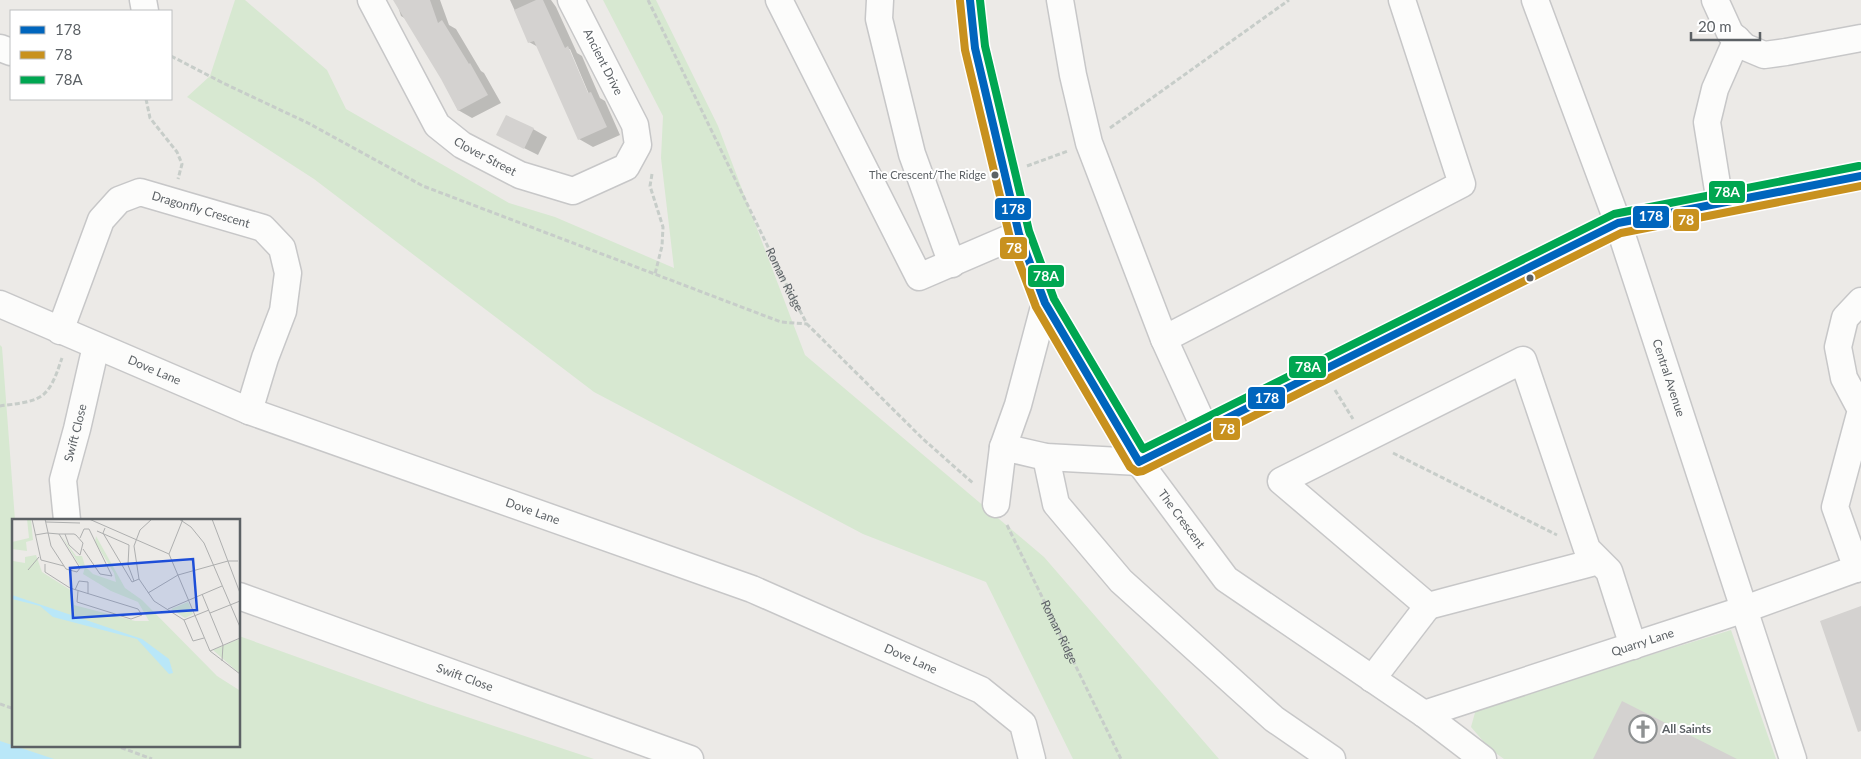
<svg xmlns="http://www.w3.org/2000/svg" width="1861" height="759" font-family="Lato,sans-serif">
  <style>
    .green { fill: #d7e8d1 }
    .water { fill: #b9e7f8 }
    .shadow { fill: #0003; fill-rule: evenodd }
    .building { fill: #d4d2d0 }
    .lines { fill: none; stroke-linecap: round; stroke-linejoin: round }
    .minor-casing { stroke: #c7c7c8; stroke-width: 29 }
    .path { stroke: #c7cdc9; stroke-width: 3; stroke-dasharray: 5 2.5; stroke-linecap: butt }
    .minor { stroke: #fcfcfb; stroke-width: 26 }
    .bus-1-casing { stroke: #fff; stroke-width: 11 }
    .bus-2-casing { stroke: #fff; stroke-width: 11 }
    .bus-3-casing { stroke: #fff; stroke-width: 11 }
    .bus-1 { stroke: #0065bd; stroke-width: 8 }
    .bus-2 { stroke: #c8911e; stroke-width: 8 }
    .bus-3 { stroke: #00a651; stroke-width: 8 }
    .bus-dot { fill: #5c6165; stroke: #fff; stroke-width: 2 }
    .labels { text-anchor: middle; stroke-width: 4; stroke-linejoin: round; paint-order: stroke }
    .bus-label { font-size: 11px; fill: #5c6165; stroke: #fff; text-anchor: end }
    .street-label { font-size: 12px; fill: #5c6165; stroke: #fff }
    .poi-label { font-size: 12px; font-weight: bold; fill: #5c6165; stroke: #fff; text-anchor: start }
    .inset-road { fill: none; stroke: #aeafaf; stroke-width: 1 }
    .view { fill: #1d4ed8; fill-opacity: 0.15; stroke: #1d4ed8; stroke-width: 2.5 }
    .inset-edge { fill: none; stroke: #5c6165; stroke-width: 2.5 }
    .line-badge { stroke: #fff; stroke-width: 2 }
    .badge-label { font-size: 14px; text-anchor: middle; font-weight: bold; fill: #fff }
  </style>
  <rect width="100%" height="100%" fill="#eceae7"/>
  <!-- green -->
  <path class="green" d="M235,0H245L327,70L346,109L509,203L555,217L674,268L661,158L663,116L603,0H656L718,126L805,355L1044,557L1219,759H1073L986,582L863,534L594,392L314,179L187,97L210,76Z
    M0,345L2,347L15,520H14V745H239V636L428,704L594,759H0Z
    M1731,630L1776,759H1504L1490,749L1471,727L1476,709Z"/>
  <!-- water -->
  <path class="water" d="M0,741L54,759H0Z"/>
  <!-- shadow -->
  <path class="shadow" d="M396,0H440L449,25L456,29L481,71L484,73L501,103L472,118L458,110L442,79L406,19L401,16Z
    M510,0H551L556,7L577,53L582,56L600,98L605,101L620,135L593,147L579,139L538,47L529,42ZM568,49H570L591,99L589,100Z
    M533,129L547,137L538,155L512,142Z"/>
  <!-- building -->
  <path class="building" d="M393,0H430L438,23L442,20L469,64L470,63L488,95L458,111L441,79Z
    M536,0H543L565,48L568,46L588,93L591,92L607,127L578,140L534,41L528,43L514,10Z
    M506,115L534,128L524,149L496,135Z
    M1861,606V731L1858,732L1820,621Z
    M1622,701L1737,759H1593Z"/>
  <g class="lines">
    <!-- minor casing -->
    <g class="minor-casing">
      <g id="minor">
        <path d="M143,0L145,11"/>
        <path id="s3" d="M371,0L437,125L462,145L520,175L573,191L626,167L638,145L635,125L571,0"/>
        <path d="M779,0L919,277L1019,234"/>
        <path d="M880,0L879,19L912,154L952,264"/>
        <path id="s4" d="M970,0L975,48L1019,234L1045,303L1139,462L1226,579L1424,714L1483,759"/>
        <path d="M1060,0L1073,75L1089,143L1164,339L1205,429"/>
        <path id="s5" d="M1535,0L1618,223L1793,759"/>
        <path d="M1715,0L1730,33L1745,47L1764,55L1786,52L1861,38"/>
        <path d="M0,48L11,52"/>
        <path d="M1720,203L1707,122L1715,89L1737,39"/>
        <path id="s6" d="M0,304L249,411L752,589L981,690L1023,724L1032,759"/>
        <path id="s7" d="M60,331L101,220L119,200L140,192L263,228L282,248L288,273L283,311L265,358L249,411"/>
        <path d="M1164,339L1462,184L1402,0"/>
        <path d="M1003,447L1046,457L1139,462L1618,223L1861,176"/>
        <path d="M1046,457L1056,504L1121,581L1274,719L1332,759"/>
        <path d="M996,504L1003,447L1018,405L1045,303"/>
        <path id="s8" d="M67,520L63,480L77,429L96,346"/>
        <path d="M1599,561L1428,606L1281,481L1523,360L1587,549L1609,571L1633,646"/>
        <path d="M1857,569L1835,507L1861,410L1844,378L1838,347L1845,318L1861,301"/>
        <path id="s9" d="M239,596L690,759"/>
        <path d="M1372,679L1428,606"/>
        <path id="s10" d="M1424,714L1745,609L1861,567"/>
      </g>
    </g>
    <!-- path -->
    <g class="path">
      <path id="s1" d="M648,0L790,292L807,324L923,439L974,484"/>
      <path d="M171,56L223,83L308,123L423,186L781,322L807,324"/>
      <path d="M146,99L150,118L177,152L182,164L178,179"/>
      <path d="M1110,128L1289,0"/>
      <path d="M1027,166L1068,151"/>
      <path d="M652,174L650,186L663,227L662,246L655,274"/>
      <path d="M1335,390L1353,419"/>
      <path d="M0,406C13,404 36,403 45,393C54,384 58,369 62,358"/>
      <path d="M1393,453L1557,535"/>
      <path id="s2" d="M1007,525L1121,759"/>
      <path d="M0,704L14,709"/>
      <path d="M114,745L152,759"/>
    </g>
    <!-- minor -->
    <use href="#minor" class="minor"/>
    <!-- bus-1 casing -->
    <g class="bus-1-casing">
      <path id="bus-1" d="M970,0L975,48L1019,234L1045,303L1139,462L1618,223L1861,176"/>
    </g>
    <!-- bus-2 casing -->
    <g class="bus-2-casing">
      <path id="bus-2" d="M960,1L965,50L1010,238L1036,307L1130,467L1137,472L1143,471L1621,233L1861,186"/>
    </g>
    <!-- bus-3 casing -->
    <g class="bus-3-casing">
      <path id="bus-3" d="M980,0L985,46L1029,231L1054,299L1143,449L1614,214L1859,166"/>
    </g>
    <!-- bus-1 -->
    <use href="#bus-1" class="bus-1"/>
    <!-- bus-2 -->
    <use href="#bus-2" class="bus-2"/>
    <!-- bus-3 -->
    <use href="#bus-3" class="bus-3"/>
  </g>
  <!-- icons -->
  <defs>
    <g id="church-ring" transform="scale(1.4375)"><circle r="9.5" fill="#fff" stroke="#8e9192" stroke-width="1.5"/><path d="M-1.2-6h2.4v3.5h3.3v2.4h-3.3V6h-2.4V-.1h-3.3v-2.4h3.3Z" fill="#8e9192"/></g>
  </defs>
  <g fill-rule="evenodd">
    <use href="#church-ring" x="1643" y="729"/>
  </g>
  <!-- markers -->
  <g class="bus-dot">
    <circle cx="995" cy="175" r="4.5"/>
    <circle cx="1530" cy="278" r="4.5"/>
  </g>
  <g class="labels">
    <!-- bus labels -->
    <g class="bus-label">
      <text x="986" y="179">The Crescent/The Ridge</text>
    </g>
    <!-- street labels -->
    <g class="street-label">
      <text transform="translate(603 62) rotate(63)" y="4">Ancient Drive</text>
      <text dy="4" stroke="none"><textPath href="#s3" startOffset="199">Clover Street</textPath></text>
      <text dy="4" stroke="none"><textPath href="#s7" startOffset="231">Dragonfly Crescent</textPath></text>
      <text dy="4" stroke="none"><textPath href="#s1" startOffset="311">Roman Ridge</textPath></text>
      <text dy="4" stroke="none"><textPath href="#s6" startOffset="168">Dove Lane</textPath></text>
      <text dy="4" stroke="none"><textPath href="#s5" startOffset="401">Central Avenue</textPath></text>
      <text dy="4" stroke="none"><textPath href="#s8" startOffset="89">Swift Close</textPath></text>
      <text dy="4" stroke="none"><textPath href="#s6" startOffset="572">Dove Lane</textPath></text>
      <text dy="4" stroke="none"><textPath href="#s4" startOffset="569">The Crescent</textPath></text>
      <text dy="4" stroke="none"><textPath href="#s2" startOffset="119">Roman Ridge</textPath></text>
      <text dy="4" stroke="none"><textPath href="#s10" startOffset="230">Quarry Lane</textPath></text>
      <text dy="4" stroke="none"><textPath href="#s6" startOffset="978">Dove Lane</textPath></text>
      <text dy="4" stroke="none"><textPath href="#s9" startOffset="240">Swift Close</textPath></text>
    </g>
    <!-- poi labels -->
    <g class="poi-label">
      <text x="1662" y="733">All Saints</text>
    </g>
  </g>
  <!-- overview -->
  <g transform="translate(12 519)">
    <rect width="228" height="228" fill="#eceae7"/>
    <path d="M15,0H19L21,21L14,23L15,32L0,30V23L17,19ZM49,16L64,37H70L73,47L81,55L104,63L102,54L83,23L84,17L113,69L130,81L205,157L227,171V227H0V37L1,42L13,44V38L24,36L30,53L60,72L62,86L123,102H137L126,83L99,72L71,55L73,48L68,47ZM176,83L181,95L173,99L159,90ZM227,120V154L201,131Z" fill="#d7e8d1"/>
    <path d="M0,76L130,120L157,140L161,154L157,155L125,120L41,98L28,87L0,80Z" fill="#b9e7f8"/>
    <path class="inset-road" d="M20,0L29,41L52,47M33,0L39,27L54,50L65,53L68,49L47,15M77,0L157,35M140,0L128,11L122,27L127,60L142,82L172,101M167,0L179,8L192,24L228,108M200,0L228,74M34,3L68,4M93,9L91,14L120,63L127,60M85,12L117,26L116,46L122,62M23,16L35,14L47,15H62L64,16L71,24L68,36L57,26L53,15M68,19L72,10H77L100,57L88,55L71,30M157,35L198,132L228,155M157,35L171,0M33,45V53L58,69L126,90L130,96L119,100L65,83L66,72M16,51L27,38M63,71L67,62L76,63V75M136,74L166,56L216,42H226M190,75L211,126L210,142M156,90L210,67M198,94L228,82M172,101L181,122L192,119M172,101L197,91M198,132L228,119"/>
    <path class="view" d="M181,40L185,91L61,99L58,49Z"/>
    <rect width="228" height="228" class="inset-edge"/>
  </g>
  <g class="line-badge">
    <rect x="1708" y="180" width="38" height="24" rx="5" fill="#00a651"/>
    <rect x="994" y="197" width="38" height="24" rx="5" fill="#0065bd"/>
    <rect x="1632" y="205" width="38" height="24" rx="5" fill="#0065bd"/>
    <rect x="1672" y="208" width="28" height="24" rx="5" fill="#c8911e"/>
    <rect x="999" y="236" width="29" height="24" rx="5" fill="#c8911e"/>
    <rect x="1027" y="264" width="38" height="24" rx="5" fill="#00a651"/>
    <rect x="1288" y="355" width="39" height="24" rx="5" fill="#00a651"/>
    <rect x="1247" y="386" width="39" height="24" rx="5" fill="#0065bd"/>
    <rect x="1212" y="417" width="29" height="24" rx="5" fill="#c8911e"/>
  </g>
  <g class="badge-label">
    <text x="1727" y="197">78A</text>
    <text x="1013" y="214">178</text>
    <text x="1651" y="221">178</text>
    <text x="1686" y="225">78</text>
    <text x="1014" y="253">78</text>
    <text x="1046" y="281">78A</text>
    <text x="1308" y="372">78A</text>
    <text x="1267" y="403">178</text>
    <text x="1227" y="434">78</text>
  </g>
  <!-- legend -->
  <rect x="10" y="10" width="162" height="90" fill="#ffffff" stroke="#bec0c1"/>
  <rect x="20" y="26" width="25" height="8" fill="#0065bd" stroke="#bec0c1"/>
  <text x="55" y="35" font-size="15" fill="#5c6165">178</text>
  <rect x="20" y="51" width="25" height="8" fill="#c8911e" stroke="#bec0c1"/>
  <text x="55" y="60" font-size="15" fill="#5c6165">78</text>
  <rect x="20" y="76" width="25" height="8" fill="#00a651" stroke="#bec0c1"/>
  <text x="55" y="85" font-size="15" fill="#5c6165">78A</text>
  <!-- scale -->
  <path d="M1691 32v8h69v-8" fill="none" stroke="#5c6165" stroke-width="2.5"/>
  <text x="1698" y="32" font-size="15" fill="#5c6165" stroke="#ffffff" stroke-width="4" paint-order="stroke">20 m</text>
</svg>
